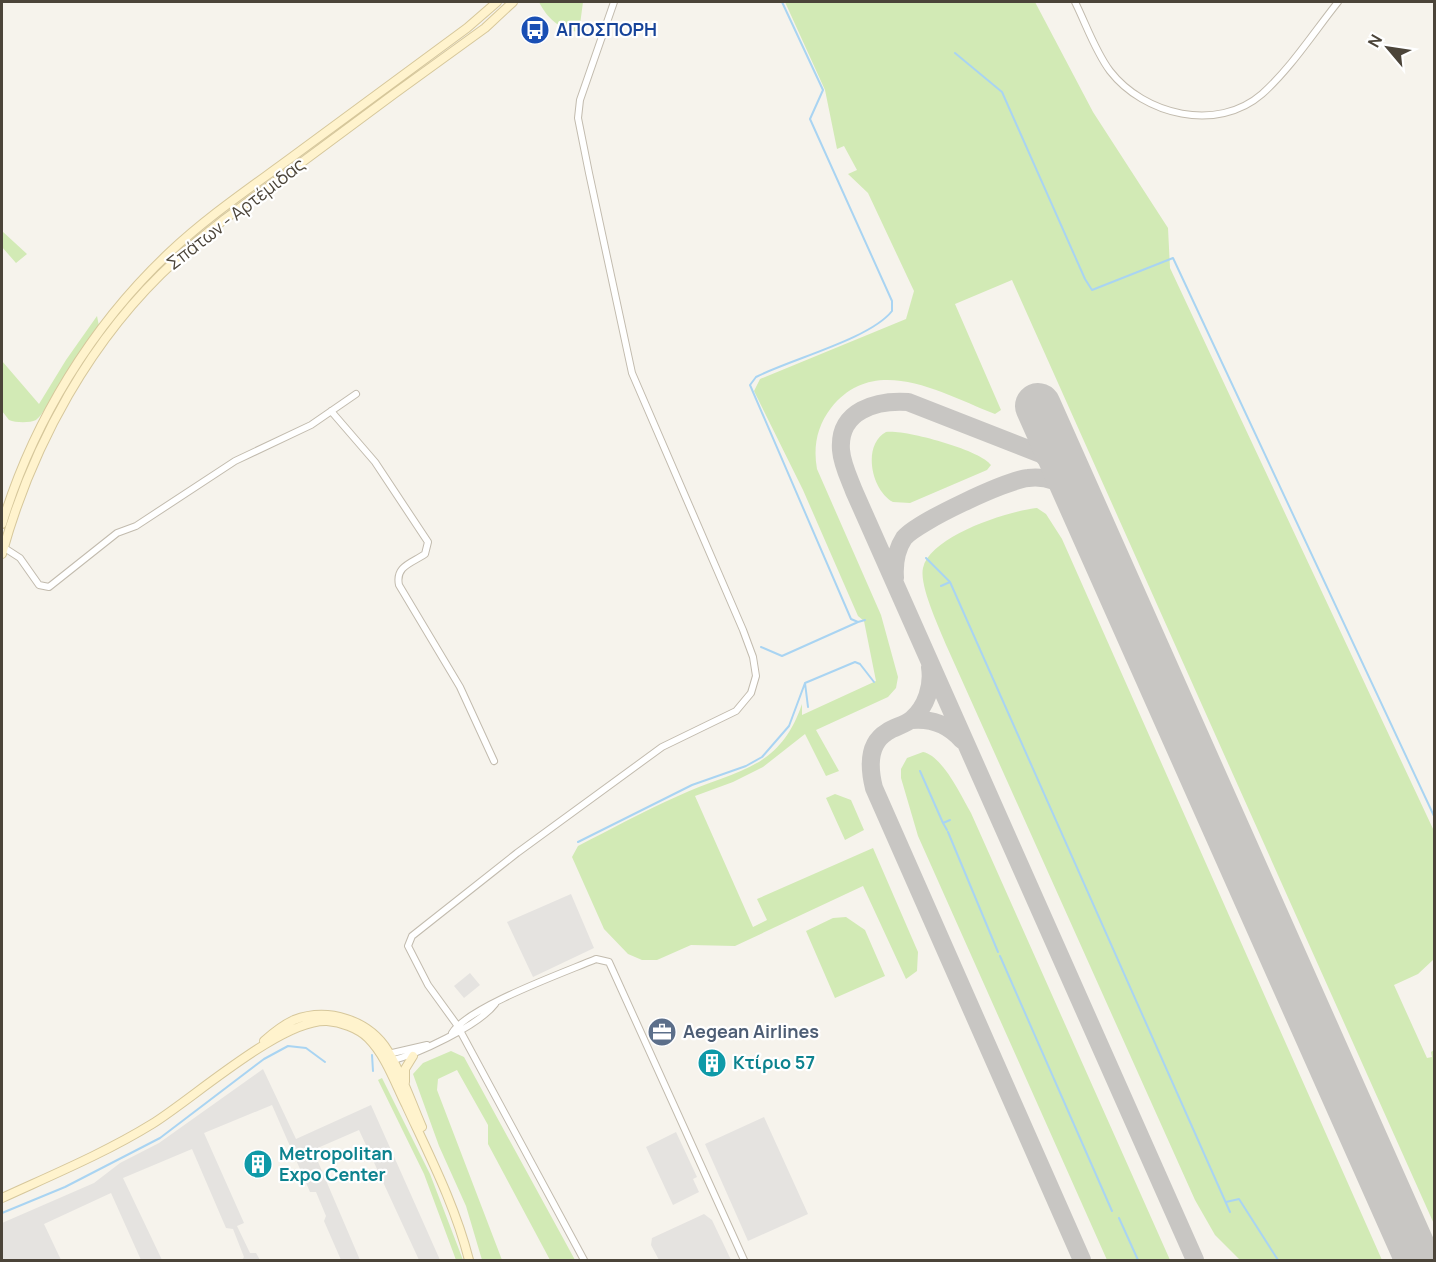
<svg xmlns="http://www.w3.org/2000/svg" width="1436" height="1262" font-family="Manrope,sans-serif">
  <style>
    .green { fill: #d2eab5 }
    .parking { fill: #e5e3e0 }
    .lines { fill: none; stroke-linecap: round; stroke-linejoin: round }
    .stream { stroke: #a9d4f2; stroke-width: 2 }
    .taxiway { stroke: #c8c6c3; stroke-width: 18 }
    .runway { stroke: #c8c6c3; stroke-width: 46 }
    .street-casing { stroke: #c2bbae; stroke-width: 8 }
    .secondary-casing { stroke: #d6c79b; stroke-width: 10 }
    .street { stroke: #fff; stroke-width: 6 }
    .secondary { stroke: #fff3cd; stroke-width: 8 }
    .labels { text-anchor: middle; stroke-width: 4.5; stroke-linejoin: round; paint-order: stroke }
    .transit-label { font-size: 18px; font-weight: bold; fill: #164399; stroke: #fff; text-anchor: start }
    .street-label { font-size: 18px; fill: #4b4439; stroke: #fff }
    .service-label { font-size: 18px; font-weight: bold; fill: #4e5e75; stroke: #fff; text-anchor: start }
    .culture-label { font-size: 18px; font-weight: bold; fill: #0d838f; stroke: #fff; text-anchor: start }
  </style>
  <rect width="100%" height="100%" fill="#f6f3ec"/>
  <!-- green -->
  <path class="green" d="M539,2H583L579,32C560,30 547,18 539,2Z
    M785,2H1035L1093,112L1168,228L1170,268L1434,831V959L1418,974L1394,985L1427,1058L1432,1057L1431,1052L1434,1050V1224L1012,280L955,304L1001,410L995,414C943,394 875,352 831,408C817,426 813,447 817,469L881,615L898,677L896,688L888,697L816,730L839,771L826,776L805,734L763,767L733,782L695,796L753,927L767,920L757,899L873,848L918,952L917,971L906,979L863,886L735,946L691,945L657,960H642L628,954L604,929L572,857L578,846C611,829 644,811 678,796C733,770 779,772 802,704V715L876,681L864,621L858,616L803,490L754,391L760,379L906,319L914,291L868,193L848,174L857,170L844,146L837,149L825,90Z
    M2,231L27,254L16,263L2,247Z
    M97,316L99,326C87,341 45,415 36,420C30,423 16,423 9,420L2,411V361L39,404L66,360Z
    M886,432C904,429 981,450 991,465L987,470L910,503L893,502C871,490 862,445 886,432Z
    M1037,508L1046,514L1062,539L1382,1260H1240L1215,1235L1195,1200L947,647C940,629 919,586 923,568C930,536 1008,511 1037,508Z
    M923,752C943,756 961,796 971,813L1170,1260H1107L918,836L901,778V769L907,758Z
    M835,794L851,800L864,830L845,840L826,798Z
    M846,917L865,930L885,976L835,998L806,931L833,918Z
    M451,1051L464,1057L575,1260H550L488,1144V1125L457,1070L438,1079L437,1090L502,1260H482L466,1206L439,1146L413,1074L423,1063Z
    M382,1078L430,1174L463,1260H456L424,1174L378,1080Z"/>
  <!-- parking -->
  <path class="parking" d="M571,894L594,948L533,977L507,922Z
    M470,973L480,985L464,998L454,986Z
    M263,1069L296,1139L371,1105L440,1260H419L359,1130L313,1150L360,1260H341L324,1221L326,1216L316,1192H310L272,1105L204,1133L244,1223L237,1226L250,1253H256L260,1260H242L244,1257L233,1229L226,1228L192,1149L123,1178L162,1260H141L111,1193L44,1224L61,1260H2V1223L94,1183L120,1163L159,1143Z
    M764,1117L808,1214L748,1241L705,1144Z
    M676,1132L697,1177L693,1179L699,1192L673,1205L646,1147Z
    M704,1214L712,1220L731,1260H659L651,1245L652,1238Z"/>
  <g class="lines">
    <!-- stream -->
    <path class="stream" d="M782,2L823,90L810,119L892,301V311C870,339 791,359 756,377L750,385L851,619L858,622L865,620
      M955,53L1002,92L1085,279L1092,290L1173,258L1434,816
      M926,558L950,582L1230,1212
      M941,586L950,582
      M761,647L782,656L858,622
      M808,707L805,683L855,662L860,664L874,682
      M920,771L943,823
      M947,830L943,823L950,820
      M948,832L998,952
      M578,842L692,785L746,766L762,757L789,726L805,683
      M1000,956L1112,1211
      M372,1055L373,1071
      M1226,1202L1239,1199L1278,1260
      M2,1213L65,1187L160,1138L264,1059L288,1046L306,1048L325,1062
      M1119,1218L1138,1260"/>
    <!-- taxiway -->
    <path class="taxiway" d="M1080,501L1062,472L1041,454L908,402C877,400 838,410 841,450C842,464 849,478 854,491L1195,1260
      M895,578C894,564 896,550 904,538C917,522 1007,480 1028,478C1044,476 1059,481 1071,491
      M930,667C933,686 926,707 912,719C905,725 894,727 887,732C867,744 869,768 874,788L1082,1260
      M911,720C931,718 949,725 962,740"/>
    <!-- runway -->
    <path class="runway" d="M1038,406L1418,1260"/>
    <!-- street casing -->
    <g class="street-casing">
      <path id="street" d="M1075,2C1086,24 1095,51 1110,71C1144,115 1217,133 1262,94C1291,68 1314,32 1338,2
        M331,411L375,462L428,542L425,554C412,563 395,566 399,585L460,687L494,761
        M3,547L20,558L39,585L49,587L117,533L136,526L235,461L311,425L356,394
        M452,1033C468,1007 563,973 596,959L609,962L744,1260
        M388,1054L427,1045
        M390,1061C418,1054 478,1026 495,1004
        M584,1260L457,1025L428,985L408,946L412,936L517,853L662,747L736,711L751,693L756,676L753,657L743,630L632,373L589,173L578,118L580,100L614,2"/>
    </g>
    <!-- secondary casing -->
    <g class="secondary-casing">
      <path id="secondary" d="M2,524C33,422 92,325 170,252C207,217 250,188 292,157C350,114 409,71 467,28L497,2
        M2,554C32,445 91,337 176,260C216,223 262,192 305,160C365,115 425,71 485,28L513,2
        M264,1041C273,1033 283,1025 294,1020C328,1007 369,1020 388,1051C402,1074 411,1102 422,1127
        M405,1082V1069L413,1056
        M2,1198C52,1175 105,1153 152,1124C194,1098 281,1019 327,1021C340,1022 358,1028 368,1038C386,1056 395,1083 406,1105C430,1157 455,1205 469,1260"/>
    </g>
    <!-- street -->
    <use href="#street" class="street"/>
    <!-- secondary -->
    <use href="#secondary" class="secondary"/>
  </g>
  <!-- icons -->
  <defs>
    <g id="bus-disc" transform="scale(1.5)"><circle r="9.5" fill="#1a4fb4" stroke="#fff"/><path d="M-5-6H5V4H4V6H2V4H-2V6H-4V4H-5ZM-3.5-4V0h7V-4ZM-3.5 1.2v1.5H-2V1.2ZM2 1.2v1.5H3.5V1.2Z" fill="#fff"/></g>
    <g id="office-disc" transform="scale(1.5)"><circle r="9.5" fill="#5c6f8a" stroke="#fff"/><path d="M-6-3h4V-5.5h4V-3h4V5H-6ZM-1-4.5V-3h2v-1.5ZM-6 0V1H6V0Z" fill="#fff"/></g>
    <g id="building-disc" transform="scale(1.5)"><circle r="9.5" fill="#0f9aa8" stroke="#fff"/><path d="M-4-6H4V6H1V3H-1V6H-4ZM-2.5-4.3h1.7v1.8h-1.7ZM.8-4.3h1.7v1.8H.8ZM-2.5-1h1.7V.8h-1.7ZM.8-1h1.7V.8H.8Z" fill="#fff"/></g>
  </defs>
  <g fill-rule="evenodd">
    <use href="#bus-disc" x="535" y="30"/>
    <use href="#office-disc" x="662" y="1032"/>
    <use href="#building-disc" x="712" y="1063"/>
    <use href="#building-disc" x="258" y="1164"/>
  </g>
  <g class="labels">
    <!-- transit labels -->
    <g class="transit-label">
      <text x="556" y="36">ΑΠΟΣΠΟΡΗ</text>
    </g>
    <!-- street labels -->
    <g class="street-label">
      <text transform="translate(236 214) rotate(-38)" y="6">Σπάτων - Αρτέμιδας</text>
    </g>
    <!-- service labels -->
    <g class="service-label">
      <text x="683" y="1038">Aegean Airlines</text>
    </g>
    <!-- culture labels -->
    <g class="culture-label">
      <text x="733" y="1069">Κτίριο 57</text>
      <text x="279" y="1160">Metropolitan<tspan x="279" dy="21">Expo Center</tspan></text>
    </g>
  </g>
  <!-- border -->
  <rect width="1436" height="1262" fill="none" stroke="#4b4439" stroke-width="6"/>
  <!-- north arrow -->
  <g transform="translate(1388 48) rotate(299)" stroke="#ffffff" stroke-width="4.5" paint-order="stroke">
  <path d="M0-4.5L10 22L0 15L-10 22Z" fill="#4b4439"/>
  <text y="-9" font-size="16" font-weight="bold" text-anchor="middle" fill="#4b4439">N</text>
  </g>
</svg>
